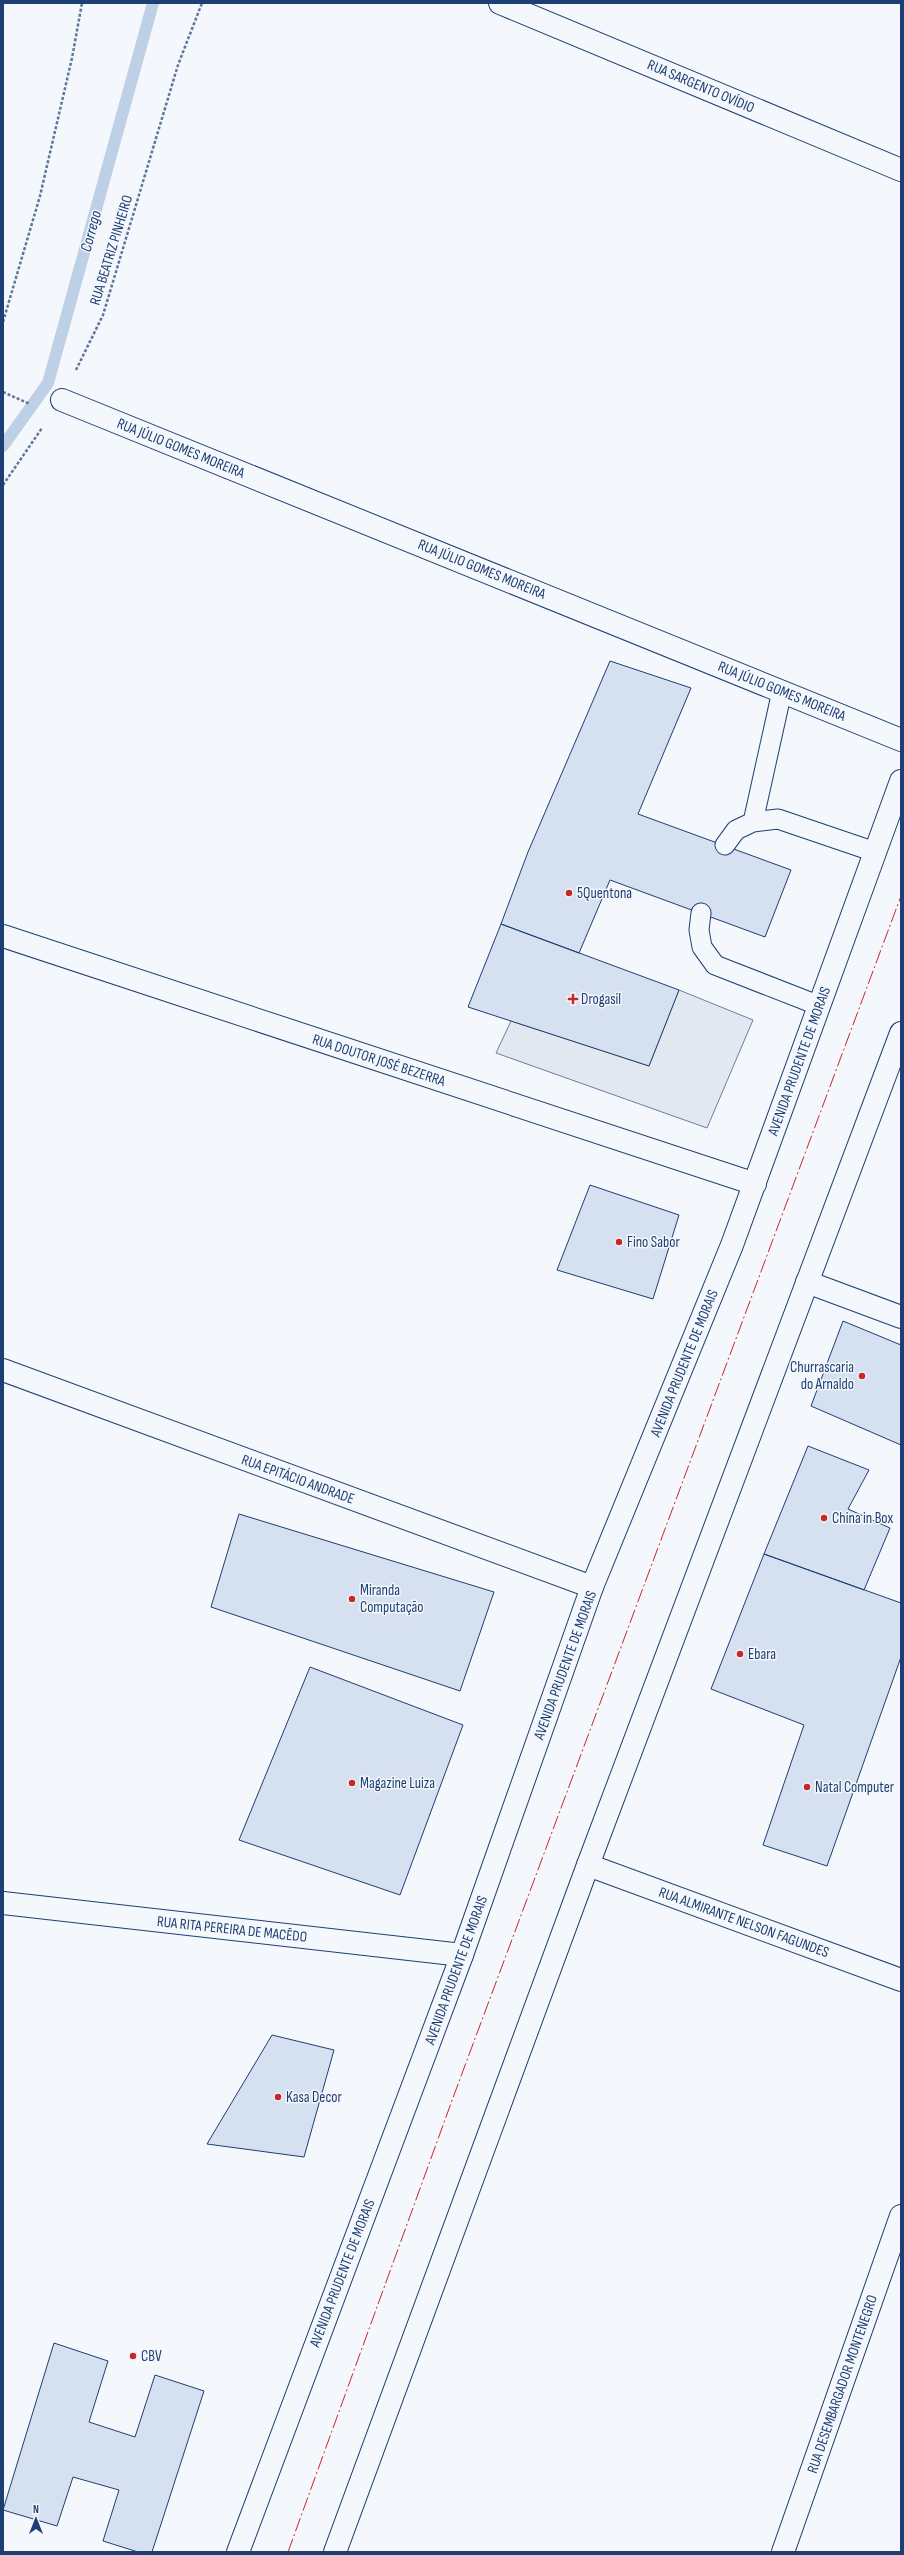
<svg xmlns="http://www.w3.org/2000/svg" width="904" height="2555" font-family="'Sofia Sans Condensed',sans-serif">
  <style>
    .parking { fill: #e3e8f0; stroke: #687fa3 }
    .lines { fill: none; stroke-linecap: round; stroke-linejoin: round }
    .stream { stroke: #bed0e5; stroke-width: 12 }
    .building { fill: #d5e0f0; stroke: #1d3f73 }
    .service-casing { stroke: #1d3f73; stroke-width: 21 }
    .minor-casing { stroke: #1d3f73; stroke-width: 24 }
    .primary-casing { stroke: #1d3f73; stroke-width: 24 }
    .path { stroke: #5e769c; stroke-width: 2.5; stroke-dasharray: 3 2; stroke-linecap: butt }
    .service { stroke: #f4f7fb; stroke-width: 19 }
    .minor { stroke: #f4f7fb; stroke-width: 22 }
    .primary { stroke: #f4f7fb; stroke-width: 22 }
    .power { stroke: #c62828; stroke-width: 1; stroke-dasharray: 14 3 2 3; stroke-linecap: butt }
    .poi-dot { fill: #c62828; stroke: #f4f7fb; stroke-width: 1.5 }
    .labels { text-anchor: middle; stroke-width: 3; stroke-linejoin: round; paint-order: stroke }
    .street-label { font-size: 15px; fill: #1d3f73; stroke: #f4f7fb }
    .poi-label { font-size: 15px; fill: #1d3f73; stroke: #f4f7fb; text-anchor: start }
    .water-label { font-size: 16px; font-style: italic; fill: #1d3f73; stroke: #f4f7fb }
  </style>
  <rect width="100%" height="100%" fill="#f4f7fb"/>
  <!-- parking -->
  <path class="parking" d="M679,990L753,1020L707,1128L496,1053L511,1021L649,1066Z"/>
  <g class="lines">
    <!-- stream -->
    <path class="stream" d="M3,446L48,383L153,3"/>
  </g>
  <!-- building -->
  <path class="building" d="M610,661L691,688L638,814L791,870L765,937L610,880L579,953L501,924L528,852Z
    M501,924L679,990L649,1066L468,1007Z
    M590,1185L679,1215L653,1299L557,1270Z
    M843,1321L901,1345V1445L811,1406Z
    M808,1446L869,1470L848,1509L890,1528L864,1590L764,1554Z
    M239,1514L494,1592L460,1691L211,1607Z
    M764,1554L901,1603V1657L827,1866L763,1845L804,1725L711,1689Z
    M310,1667L463,1725L400,1895L239,1840Z
    M272,2035L334,2050L304,2157L207,2144Z
    M54,2343L108,2361L89,2422L135,2437L155,2375L204,2391L152,2552H138L103,2541L119,2490L73,2477L57,2526L3,2510Z"/>
  <g class="lines">
    <!-- service casing -->
    <g class="service-casing">
      <path id="service" d="M753,822L782,691
        M725,845L736,830L753,822L778,819L875,852
        M701,913L699,930L702,947L715,965L820,1006"/>
    </g>
    <!-- minor casing -->
    <g class="minor-casing">
      <path id="minor" d="M500,3L901,170
        M62,400L901,740
        M3,936L755,1184
        M807,1282L901,1317
        M3,1370L592,1587
        M588,1865L901,1980
        M3,1903L462,1955
        M783,2552L901,2216"/>
    </g>
    <!-- primary casing -->
    <g class="primary-casing">
      <path id="primary" d="M238,2552L462,1955L592,1587L732,1245L901,781
        M335,2552L588,1865L901,1033"/>
    </g>
    <!-- path -->
    <path class="path" d="M3,322L40,196L72,58L82,3
      M76,370L103,315L178,65L202,3
      M3,392L30,404
      M3,485L42,428"/>
    <!-- service -->
    <use href="#service" class="service"/>
    <!-- minor -->
    <use href="#minor" class="minor"/>
    <!-- primary -->
    <use href="#primary" class="primary"/>
    <!-- power -->
    <path class="power" d="M288,2552L454,2095L901,896"/>
  </g>
  <!-- markers -->
  <g class="poi-dot">
    <circle cx="569" cy="893" r="4"/>
    <path d="M571 993h4v4h4v4h-4v4h-4v-4h-4v-4h4z"/>
    <circle cx="619" cy="1242" r="4"/>
    <circle cx="862" cy="1376" r="4"/>
    <circle cx="824" cy="1518" r="4"/>
    <circle cx="352" cy="1599" r="4"/>
    <circle cx="740" cy="1654" r="4"/>
    <circle cx="352" cy="1783" r="4"/>
    <circle cx="807" cy="1787" r="4"/>
    <circle cx="278" cy="2097" r="4"/>
    <circle cx="133" cy="2356" r="4"/>
  </g>
  <g class="labels">
    <!-- street labels -->
    <g class="street-label">
      <text transform="translate(701 86) rotate(23)" y="5">RUA SARGENTO OVÍDIO</text>
      <text transform="translate(111 250) rotate(-73)" y="5">RUA BEATRIZ PINHEIRO</text>
      <text transform="translate(181 448) rotate(22)" y="5">RUA JÚLIO GOMES MOREIRA</text>
      <text transform="translate(482 569) rotate(22)" y="5">RUA JÚLIO GOMES MOREIRA</text>
      <text transform="translate(782 691) rotate(22)" y="5">RUA JÚLIO GOMES MOREIRA</text>
      <text transform="translate(379 1060) rotate(18)" y="5">RUA DOUTOR JOSÉ BEZERRA</text>
      <text transform="translate(799 1061) rotate(-70)" y="5">AVENIDA PRUDENTE DE MORAIS</text>
      <text transform="translate(684 1363) rotate(-68)" y="5">AVENIDA PRUDENTE DE MORAIS</text>
      <text transform="translate(298 1479) rotate(20)" y="5">RUA EPITÁCIO ANDRADE</text>
      <text transform="translate(565 1665) rotate(-70)" y="5">AVENIDA PRUDENTE DE MORAIS</text>
      <text transform="translate(744 1922) rotate(20)" y="5">RUA ALMIRANTE NELSON FAGUNDES</text>
      <text transform="translate(232 1929) rotate(6)" y="5">RUA RITA PEREIRA DE MACÊDO</text>
      <text transform="translate(456 1970) rotate(-70)" y="5">AVENIDA PRUDENTE DE MORAIS</text>
      <text transform="translate(342 2273) rotate(-69)" y="5">AVENIDA PRUDENTE DE MORAIS</text>
      <text transform="translate(842 2384) rotate(-71)" y="5">RUA DESEMBARGADOR MONTENEGRO</text>
    </g>
    <!-- poi labels -->
    <g class="poi-label">
      <text x="577" y="898">5Quentona</text>
      <text x="581" y="1004">Drogasil</text>
      <text x="627" y="1247">Fino Sabor</text>
      <text x="854" y="1372" text-anchor="end">Churrascaria<tspan x="854" dy="17">do Arnaldo</tspan></text>
      <text x="832" y="1523">China in Box</text>
      <text x="360" y="1595">Miranda<tspan x="360" dy="17">Computação</tspan></text>
      <text x="748" y="1659">Ebara</text>
      <text x="360" y="1788">Magazine Luiza</text>
      <text x="815" y="1792">Natal Computer</text>
      <text x="286" y="2102">Kasa Decor</text>
      <text x="141" y="2361">CBV</text>
    </g>
    <!-- water labels -->
    <g class="water-label">
      <text transform="translate(90 231) rotate(-75)" y="6">Corrego</text>
    </g>
  </g>
  <!-- border -->
  <rect width="904" height="2555" fill="none" stroke="#1d3f73" stroke-width="8"/>
  <!-- north arrow -->
  <g transform="translate(36 2519)" stroke="#f4f7fb" stroke-width="3" paint-order="stroke">
  <path d="M0-3L7 15L0 10L-7 15Z" fill="#1d3f73"/>
  <text y="-6" font-size="11" font-weight="bold" text-anchor="middle" fill="#1d3f73">N</text>
  </g>
</svg>
